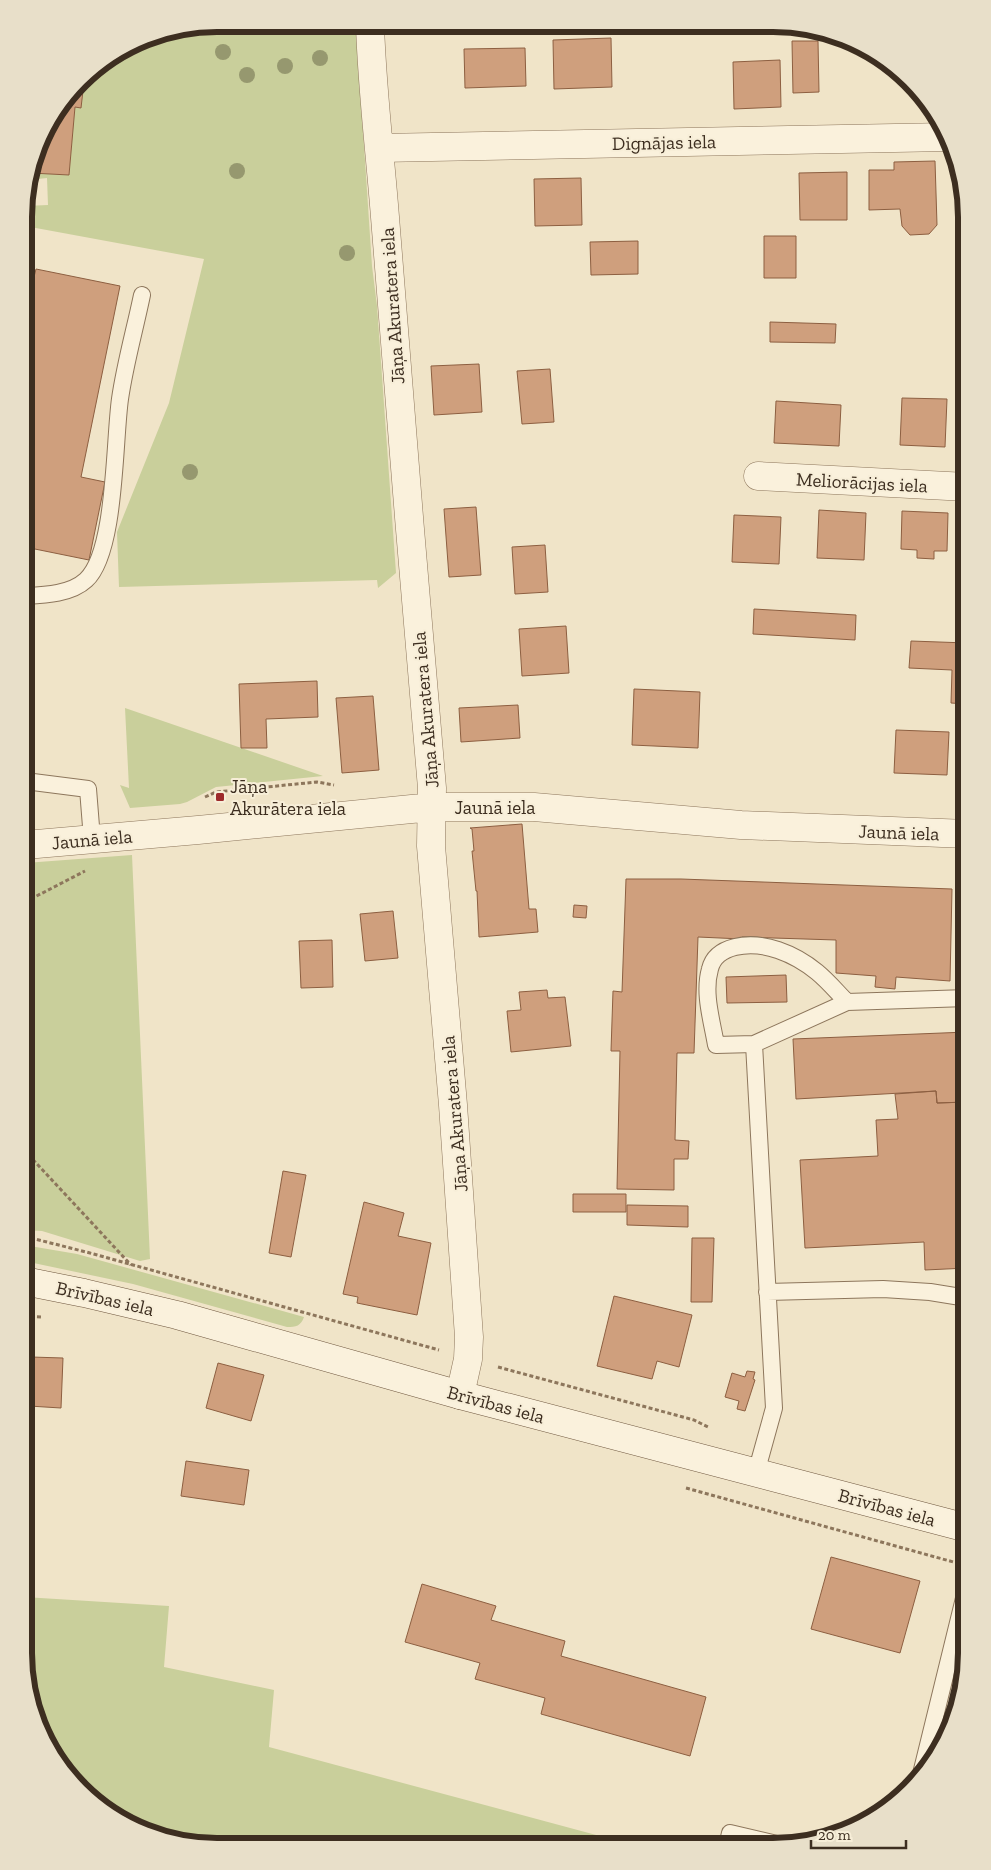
<svg xmlns="http://www.w3.org/2000/svg" width="991" height="1870" font-family="'Zilla Slab',serif">
  <style>
    .green { fill: #c9cf9b }
    .building { fill: #cf9f7d; stroke: #8d5f41 }
    .lines { fill: none; stroke-linecap: round; stroke-linejoin: round }
    .service-casing { stroke: #8d765c; stroke-width: 18 }
    .minor-casing { stroke: #8d765c; stroke-width: 29 }
    .secondary-casing { stroke: #6f573f; stroke-width: 29 }
    .path { stroke: #8d765c; stroke-width: 3; stroke-dasharray: 4 2.5; stroke-linecap: butt }
    .service { stroke: #faf1dc; stroke-width: 16 }
    .minor { stroke: #faf1dc; stroke-width: 28 }
    .secondary { stroke: #faf1dc; stroke-width: 28 }
    .tree { fill: #96986f }
    .poi-dot { fill: #9e2a2b; stroke: #f7eed8; stroke-width: 2 }
    .labels { text-anchor: middle; stroke-width: 4; stroke-linejoin: round; paint-order: stroke }
    .street-label { font-size: 19px; fill: #3d2e20; stroke: #f7eed8 }
    .poi-label { font-size: 19px; fill: #3d2e20; stroke: #f7eed8; text-anchor: start }
    .rim { fill: none; stroke: #3d2e20; stroke-width: 6 }
  </style>
  <rect width="100%" height="100%" fill="#f0e4c8"/>
  <!-- green -->
  <path class="green" d="M218,24L356,25L372,266L377,306L396,573L378,588L377,580L119,587L117,532L169,403L204,259L25,226V206L48,205L47,178L29,180L31,173L69,175L75,107H81L84,82L82,81L90,72L144,38Z
    M125,708L323,776L216,787L187,802L180,804L130,808L120,785L129,788Z
    M132,855L150,1259L140,1261L42,1231L24,1230L25,863Z
    M24,1245L77,1254L304,1317C301,1326 296,1327 287,1327L133,1284L24,1261Z
    M24,1597L169,1606L164,1667L274,1690L269,1747L637,1846L192,1845L132,1826L90,1798L57,1760L34,1715L24,1652Z"/>
  <!-- building -->
  <path class="building" d="M611,38L612,87L554,89L553,40Z
    M792,41H818L819,92L793,93Z
    M525,48L526,86L465,88L464,49Z
    M780,60L781,107L734,109L733,62Z
    M82,81L84,82L81,108L75,107L69,175L31,173L44,132Z
    M935,161L937,225L929,234L910,235L902,226L900,209L869,210V170H894V162Z
    M956,171H959L967,216L957,217Z
    M847,172V220H800L799,173Z
    M581,178L582,225L535,226L534,179Z
    M764,236H796V278H764Z
    M638,241V274L591,275L590,242Z
    M36,269L120,286L81,477L105,482L89,560L25,547V284L32,285Z
    M770,322L836,324L835,343L770,342Z
    M479,364L482,412L434,415L431,366Z
    M550,369L554,422L522,424L517,371Z
    M902,398L947,399L945,447L900,445Z
    M776,401L841,405L839,446L774,443Z
    M476,507L481,575L449,577L444,509Z
    M819,510L866,513L864,560L817,558Z
    M902,511L948,513L947,551H934V559L917,558V550L901,549Z
    M734,515L781,517L779,564L732,562Z
    M545,545L548,592L515,594L512,547Z
    M754,609L856,615L855,640L753,634Z
    M566,626L569,673L522,676L519,629Z
    M911,641L967,643V704L951,703L952,670L909,668Z
    M317,681L318,717L266,719L267,748H241L239,684Z
    M634,689L700,692L698,748L632,745Z
    M373,696L379,770L342,773L336,698Z
    M518,705L520,738L461,742L459,708Z
    M896,730L949,732L947,775L894,773Z
    M522,824L529,909H536L538,932L479,937L477,891H476L472,851H474L472,829L470,828Z
    M626,879H681L952,889L950,981L896,977L895,989L875,987L876,976L836,973V940L742,937V939L698,937L694,1053H677L675,1140L689,1141L688,1159H674V1190L617,1189L620,1051H611L613,991L622,992Z
    M574,905L587,906L586,918L573,917Z
    M393,911L398,958L365,961L360,914Z
    M332,940L333,987L301,988L299,941Z
    M786,975L787,1002L727,1003L726,977Z
    M547,990L548,998L565,997L571,1046L511,1052L507,1011L521,1010L519,992Z
    M967,1032V1102L937,1103L936,1091L796,1099L793,1039Z
    M936,1091L937,1103L967,1102V1268L925,1270L924,1242L805,1248L800,1160L878,1156L876,1120L898,1119L895,1094Z
    M283,1171L306,1175L291,1257L269,1253Z
    M573,1194H626V1212H573Z
    M364,1202L404,1213L398,1236L431,1243L417,1315L357,1303L358,1297L343,1294Z
    M627,1205L688,1206V1227L627,1225Z
    M692,1238H714L712,1302H691Z
    M614,1296L692,1315L679,1367L657,1361L652,1379L597,1366Z
    M31,1357L63,1358L61,1408L29,1406Z
    M218,1363L264,1375L251,1421L206,1408Z
    M747,1371L755,1372L753,1379L755,1380L745,1411L737,1409L739,1401L725,1397L732,1373L745,1377Z
    M186,1461L249,1470L244,1505L181,1496Z
    M831,1557L920,1581L900,1653L811,1629Z
    M422,1584L496,1606L491,1620L565,1641L561,1656L706,1697L690,1756L541,1714L545,1698L475,1679L480,1663L405,1642Z"/>
  <g class="lines">
    <!-- service casing -->
    <g class="service-casing">
      <path id="service" d="M25,596C45,595 71,594 86,580C116,553 114,441 120,399C125,364 135,329 142,295
        M25,781L88,789L92,839
        M754,1044L716,1045C712,1021 703,993 710,969C713,956 723,950 735,947C763,940 795,954 817,972C828,981 837,992 847,1002
        M767,1292L883,1289L930,1292L967,1298
        M756,1473L774,1408L754,1044L847,1002L967,998
        M920,1778L967,1586
        M727,1846L730,1833L781,1845"/>
    </g>
    <!-- minor casing -->
    <g class="minor-casing">
      <path id="minor" d="M370,25C372,89 380,153 385,217C399,407 416,598 432,788L431,846L453,1105L469,1337L468,1359L460,1395
        M380,148L948,137
        M758,476L967,487
        M25,845L198,830L432,807H534L741,825L967,834"/>
    </g>
    <!-- secondary casing -->
    <g class="secondary-casing">
      <path id="secondary" d="M24,1281L84,1293L177,1315L460,1395L967,1528"/>
    </g>
    <!-- path -->
    <path class="path" d="M205,797L216,792L317,782L334,785
      M25,902L85,871
      M24,1150L131,1265
      M24,1238L35,1239L90,1253L439,1350
      M24,1316L41,1317
      M498,1367L694,1420L708,1427
      M686,1488L957,1563"/>
    <!-- service -->
    <use href="#service" class="service"/>
    <!-- minor -->
    <use href="#minor" class="minor"/>
    <!-- secondary -->
    <use href="#secondary" class="secondary"/>
  </g>
  <!-- trees -->
  <g class="tree">
    <circle cx="223" cy="52" r="8"/>
    <circle cx="320" cy="58" r="8"/>
    <circle cx="285" cy="66" r="8"/>
    <circle cx="247" cy="75" r="8"/>
    <circle cx="237" cy="171" r="8"/>
    <circle cx="347" cy="253" r="8"/>
    <circle cx="190" cy="472" r="8"/>
  </g>
  <!-- markers -->
  <rect class="poi-dot" x="215" y="792" width="10" height="10" rx="2.5"/>
  <g class="labels">
    <!-- street labels -->
    <g class="street-label">
      <text transform="translate(664 142) rotate(-1)" y="7">Dignājas iela</text>
      <text transform="translate(392 306) rotate(-94)" y="7">Jāņa Akuratera iela</text>
      <text transform="translate(862 482) rotate(3)" y="7">Meliorācijas iela</text>
      <text transform="translate(425 710) rotate(-95)" y="7">Jāņa Akuratera iela</text>
      <text x="495" y="814">Jaunā iela</text>
      <text transform="translate(899 832) rotate(2)" y="7">Jaunā iela</text>
      <text transform="translate(92 839) rotate(-5)" y="7">Jaunā iela</text>
      <text transform="translate(454 1114) rotate(-95)" y="7">Jāņa Akuratera iela</text>
      <text transform="translate(105 1298) rotate(13)" y="7">Brīvības iela</text>
      <text transform="translate(496 1404) rotate(15)" y="7">Brīvības iela</text>
      <text transform="translate(887 1507) rotate(15)" y="7">Brīvības iela</text>
    </g>
    <!-- poi labels -->
    <g class="poi-label">
      <text x="230" y="793">Jāņa<tspan x="230" dy="22">Akurātera iela</tspan></text>
    </g>
  </g>
  <!-- crop -->
  <path d="M0 0H991V1870H0ZM217 32H773A185 185 0 0 1 958 217V1653A185 185 0 0 1 773 1838H217A185 185 0 0 1 32 1653V217A185 185 0 0 1 217 32Z" fill="#e8dfc9" fill-rule="evenodd"/>
  <path class="rim" d="M217 32H773A185 185 0 0 1 958 217V1653A185 185 0 0 1 773 1838H217A185 185 0 0 1 32 1653V217A185 185 0 0 1 217 32Z"/>
  <!-- scale -->
  <path d="M811 1840v8h95v-8" fill="none" stroke="#3d2e20" stroke-width="2.5"/>
  <text x="818" y="1840" font-size="15" fill="#3d2e20" stroke="#f7eed8" stroke-width="4" paint-order="stroke">20 m</text>
</svg>
